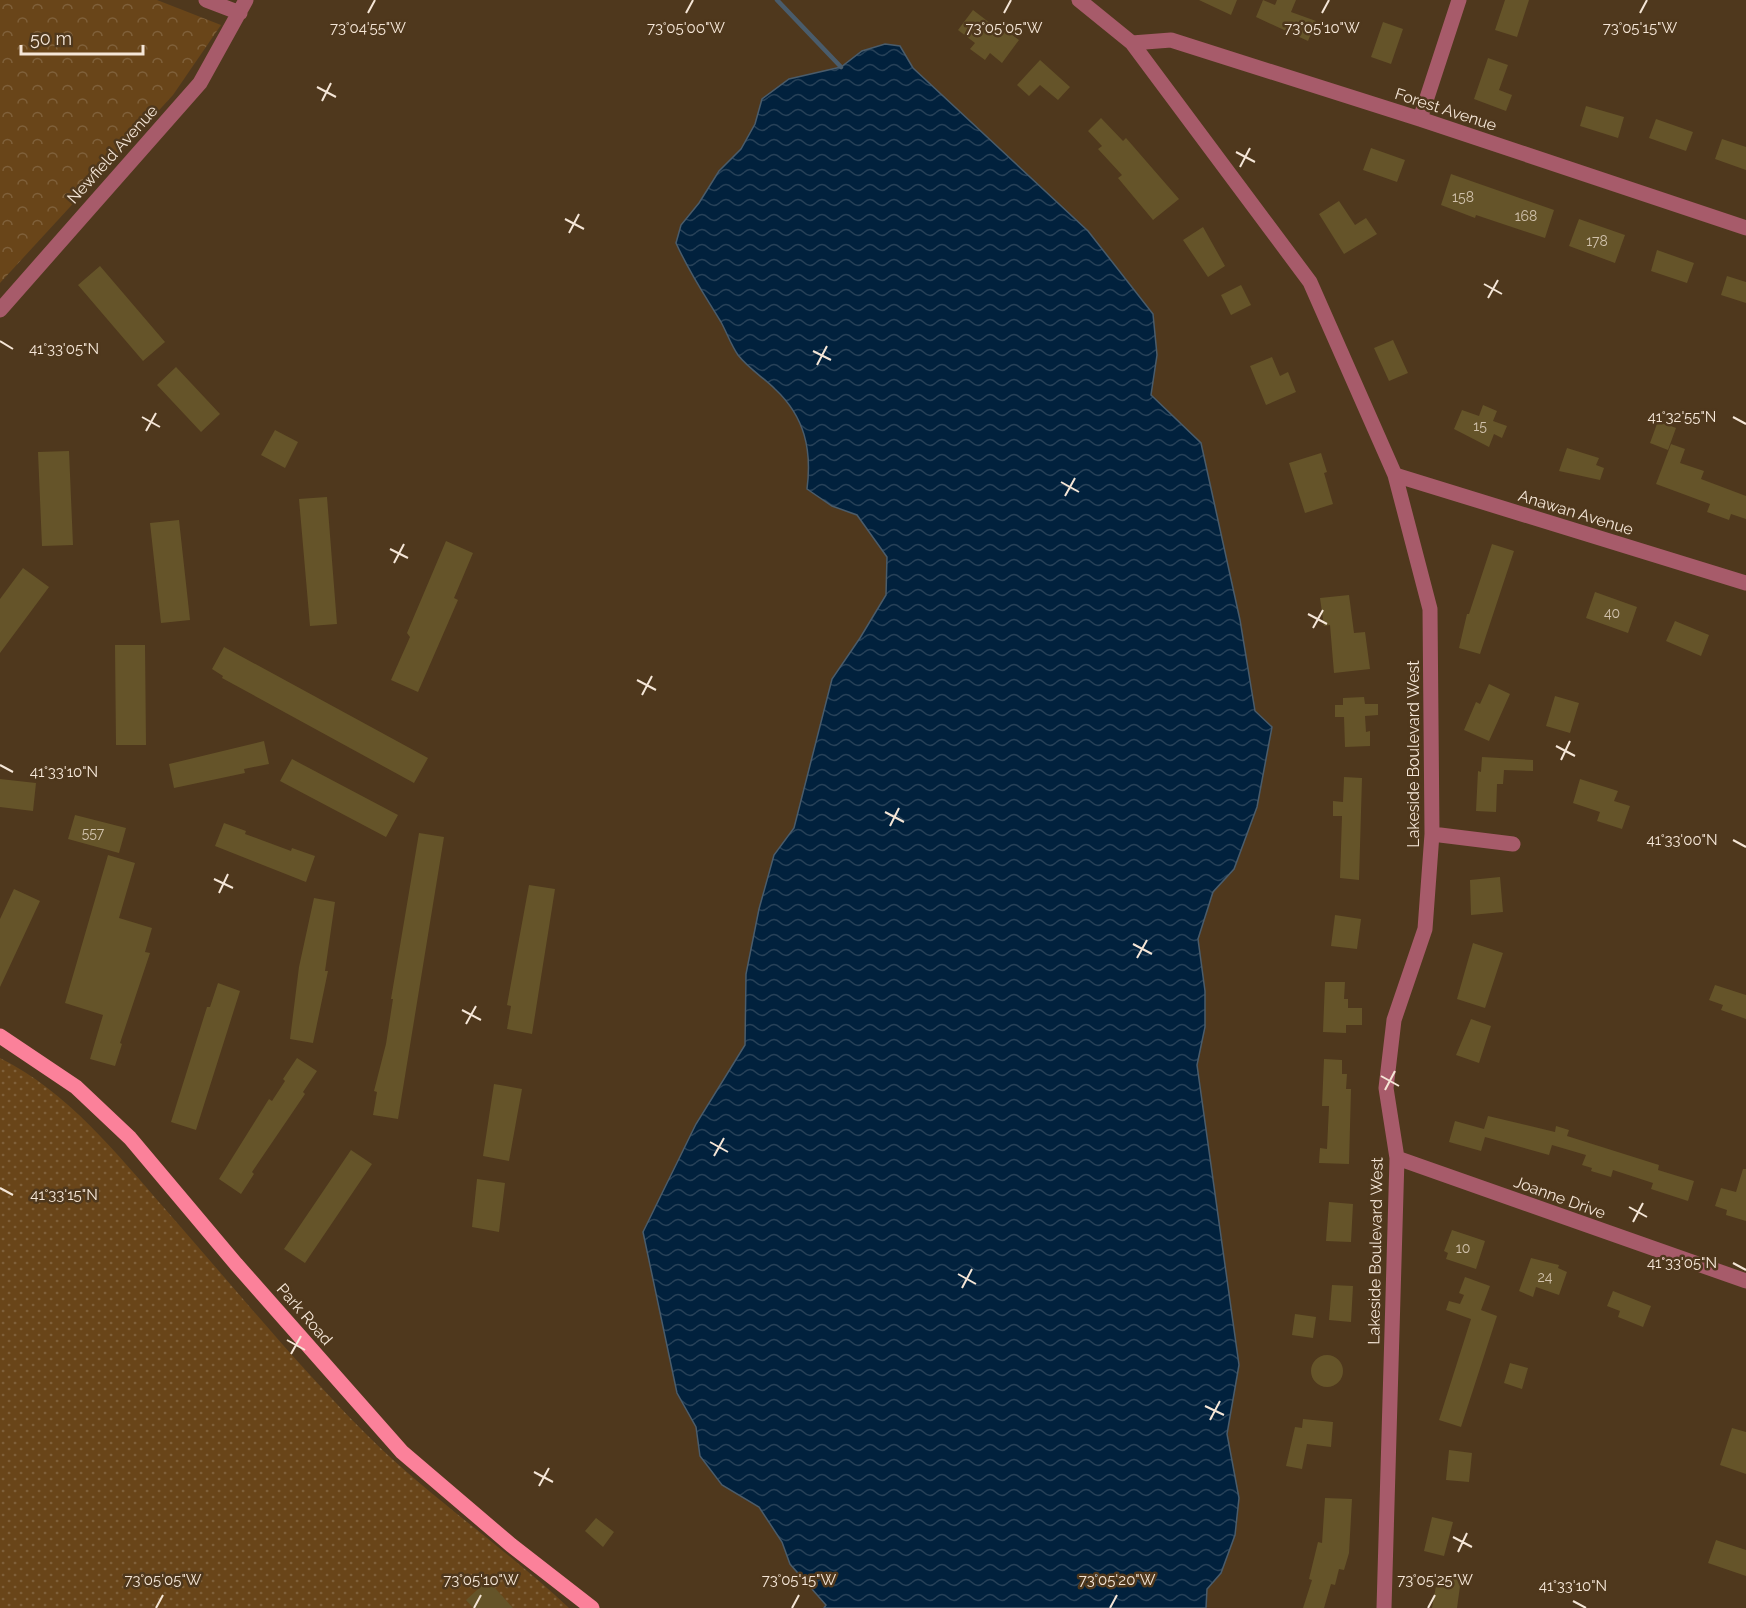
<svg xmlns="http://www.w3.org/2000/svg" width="1746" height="1608" font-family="Raleway,sans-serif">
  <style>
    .grass { fill: url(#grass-dots) }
    .forest { fill: url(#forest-crowns) }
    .water { fill: url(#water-waves); stroke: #4a5c6b; stroke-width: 1.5 }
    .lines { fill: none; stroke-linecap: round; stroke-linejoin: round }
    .stream { stroke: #4a5c6b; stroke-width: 4.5 }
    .building { fill: #655429 }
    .minor { stroke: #a75b6a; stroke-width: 15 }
    .major { stroke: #fb819a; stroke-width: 15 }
    .ticks { fill: none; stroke: #f5e6d7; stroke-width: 2 }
    .labels { text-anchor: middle; stroke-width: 5; stroke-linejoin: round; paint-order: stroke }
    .number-label { font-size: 14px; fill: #d1c2ac }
    .street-label { font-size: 16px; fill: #f5e6d7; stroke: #4f381d }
    .ticks-label { font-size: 15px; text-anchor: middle; fill: #f5e6d7; stroke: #4f381d; stroke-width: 5; stroke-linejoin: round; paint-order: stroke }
  </style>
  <defs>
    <pattern id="grass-dots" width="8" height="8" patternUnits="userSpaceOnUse" patternTransform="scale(1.5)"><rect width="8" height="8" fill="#694519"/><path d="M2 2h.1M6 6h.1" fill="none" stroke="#7f603a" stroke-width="1.8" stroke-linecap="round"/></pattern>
    <pattern id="forest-crowns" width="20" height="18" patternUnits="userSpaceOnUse" patternTransform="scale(1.5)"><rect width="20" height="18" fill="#694519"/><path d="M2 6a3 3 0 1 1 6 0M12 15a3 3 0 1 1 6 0" fill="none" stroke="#7f603a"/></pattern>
    <pattern id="water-waves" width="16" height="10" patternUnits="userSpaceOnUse" patternTransform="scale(1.5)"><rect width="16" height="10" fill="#01213d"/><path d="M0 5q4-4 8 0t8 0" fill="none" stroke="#274158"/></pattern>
  </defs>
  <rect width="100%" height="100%" fill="#4f381d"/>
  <!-- grass -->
  <path class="grass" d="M0,1058C68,1092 117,1154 166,1210C232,1285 295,1363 366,1434C429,1497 504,1547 569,1608H0Z"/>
  <!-- forest -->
  <path class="forest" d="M0,0H157L221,25L173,95L0,283Z"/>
  <!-- water -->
  <path class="water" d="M885,44L900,46L913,68L1088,231L1153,314L1157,355L1151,395L1201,443L1240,620L1255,711L1272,727L1257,807L1234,869L1213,892L1198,939L1205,991V1027L1197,1065L1239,1365L1227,1434L1239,1498L1235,1535L1221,1573L1207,1589L1206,1608H824L826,1605L790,1564L782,1542L759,1507L722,1485L700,1456L696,1427L677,1393L643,1232L696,1124L745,1045L746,974L759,909L774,855L794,828L832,679L860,638L886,595L887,557L857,515L832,506L807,489C812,450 805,417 775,389C764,378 748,368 738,355C731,345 727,333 721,322C704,294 690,274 676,243L681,225L699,203L719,171L741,149L755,124L762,99L789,79L841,67L862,51Z"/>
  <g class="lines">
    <!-- stream -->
    <path class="stream" d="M777,0L841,67"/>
  </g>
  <!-- building -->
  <path class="building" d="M1199,0H1237L1231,15Z
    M1263,0L1275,5L1277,0H1296L1291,12L1316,21L1308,41L1256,17Z
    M1505,0H1529L1517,37L1495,30Z
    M973,10L999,30L1001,27L1019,40L1002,63L990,53L985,60L970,49L975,43L958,30Z
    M1383,22L1403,29L1391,64L1371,57Z
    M1488,58L1508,65L1499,90L1512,95L1506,111L1474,99Z
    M1040,60L1070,87L1058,100L1040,85L1029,96L1017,85Z
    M1586,106L1624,117L1618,138L1580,126Z
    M1101,118L1123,141L1126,138L1179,199L1153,220L1118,178L1122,175L1098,149L1102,146L1088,131Z
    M1656,119L1693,132L1686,151L1649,138Z
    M1722,139L1746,147V170L1715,159Z
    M1371,148L1405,160L1397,182L1363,170Z
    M1451,174L1554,210L1545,238L1476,215L1475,218L1441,205Z
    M1339,201L1355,225L1366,218L1377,234L1344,254L1319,214Z
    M1579,219L1625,235L1615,263L1569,246Z
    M1203,227L1225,266L1208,277L1183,240Z
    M1657,250L1694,263L1687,283L1651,271Z
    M100,266L165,342L143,361L78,285Z
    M1727,276L1746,282V303L1721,295Z
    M1241,285L1251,305L1231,315L1221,295Z
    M1393,340L1408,373L1389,381L1374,348Z
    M1272,357L1280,376L1288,372L1296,392L1266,405L1250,366Z
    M176,367L220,414L201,432L157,385Z
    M1483,405L1497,411L1493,421L1507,426L1502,438L1494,434L1489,447L1454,429L1462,410L1479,416Z
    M1658,421L1676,428L1668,450L1650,443Z
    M275,430L298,442L285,468L261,455Z
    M1671,444L1685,449L1680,463L1704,471L1701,479L1746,496V519L1731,514L1729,520L1707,512L1710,504L1656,484Z
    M1567,448L1599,458L1596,465L1604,468L1600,480L1559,471Z
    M69,451L73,545L42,546L38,452Z
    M1321,453L1327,472L1324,473L1333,504L1305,513L1289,463Z
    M327,497L337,624L310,626L299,499Z
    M179,520L190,620L161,623L150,523Z
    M446,541L473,553L454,598L458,600L418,692L391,680L410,637L407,633Z
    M1492,544L1514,551L1480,654L1459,648L1467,614H1469Z
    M23,568L49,587L0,653V599Z
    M1595,592L1637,607L1628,633L1586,618Z
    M1349,595L1354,633L1365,632L1370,669L1334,673L1330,625L1324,626L1320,598Z
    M1675,621L1709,635L1701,656L1666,641Z
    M115,645H145L146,745H116Z
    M224,647L428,758L414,783L222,678L223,676L212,669Z
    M1489,684L1510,694L1489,741L1464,730L1476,702L1480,704Z
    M1555,696L1579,703L1570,733L1546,726Z
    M1364,697L1365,704H1378V715L1365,716L1366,732L1370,731V746L1345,747L1344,717H1335V705H1343V698Z
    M264,741L269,764L244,769L245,773L174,788L169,764Z
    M1482,757L1533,760V771L1504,770L1503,784H1497L1496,812L1476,811L1478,771L1481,772Z
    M292,759L398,815L386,837L280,781Z
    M1344,777L1362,778L1359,880L1340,878L1342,816H1333V801L1343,802Z
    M0,779L36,783L33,811L0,807Z
    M1580,779L1618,791L1614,801L1630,806L1622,829L1597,821L1600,812L1573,803Z
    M75,815L126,828L119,853L68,839Z
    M224,823L246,831L245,834L291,851L292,848L315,856L306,882L215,846Z
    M419,833L444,837L398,1119L373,1115L377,1092L374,1091L386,1044L393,999H391Z
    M108,855L135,863L119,918L152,928L145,952L150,953L120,1043L122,1044L115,1066L90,1059L103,1015L65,1003Z
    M1500,877L1503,912L1471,915L1470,880Z
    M529,885L555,889L532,1034L507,1029L511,1006L507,1005Z
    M14,889L40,901L0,987V919Z
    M314,898L335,902L325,971H328L313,1043L290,1039L299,967Z
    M1335,915L1361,919L1357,949L1331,946Z
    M1473,943L1503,953L1485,1008L1457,999Z
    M1325,982H1345L1344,999H1348V1008H1362V1025H1346V1033L1323,1032Z
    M218,983L240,991L196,1130L171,1122L207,1007H210Z
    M1715,985L1746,995V1019L1721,1010L1723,1005L1709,1000Z
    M1471,1019L1491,1026L1479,1063L1456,1055Z
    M297,1058L317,1071L303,1092L305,1094L252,1172L254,1174L241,1194L219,1179L269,1099L272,1101L285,1081L283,1079Z
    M1324,1059L1342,1060V1074H1347L1346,1089H1351L1349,1164L1319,1163L1320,1148L1327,1149L1329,1106H1322Z
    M494,1084L522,1089L509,1161L483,1156Z
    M1488,1116L1555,1132L1556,1126L1569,1130L1567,1136L1659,1165L1658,1170L1694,1181L1688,1201L1651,1189L1653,1183L1613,1170L1611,1177L1591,1171L1592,1168L1582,1165L1586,1155L1552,1145L1549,1155L1485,1137L1481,1151L1449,1142L1455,1121L1484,1129Z
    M351,1150L372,1164L305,1263L284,1249Z
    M1743,1169H1746V1221L1726,1215L1727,1210L1715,1206L1721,1188L1736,1192Z
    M477,1179L505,1183L499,1232L472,1227Z
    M1329,1202L1353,1204L1351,1242L1326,1241Z
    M1452,1230L1485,1241L1476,1269L1446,1259L1448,1253L1444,1251Z
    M1531,1258L1559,1265L1558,1268L1567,1272L1559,1295L1536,1287L1533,1297L1519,1291Z
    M1465,1277L1490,1286L1481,1310L1497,1316L1461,1427L1439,1420L1471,1319L1446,1310L1449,1301L1460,1304L1464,1295L1459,1293Z
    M1332,1285L1353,1286L1351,1322L1329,1320Z
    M1613,1291L1651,1306L1643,1327L1618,1317L1620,1311L1607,1306Z
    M1295,1314L1316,1317L1313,1338L1292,1335Z
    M1311 1371a16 16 0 1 1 32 0a16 16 0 1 1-32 0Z
    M1510,1363L1528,1368L1522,1389L1504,1383Z
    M1303,1419L1333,1422L1331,1447L1307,1444L1302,1469L1286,1466L1295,1427L1302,1428Z
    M1732,1428L1746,1432V1474L1720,1465Z
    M1449,1450L1472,1453L1469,1482L1446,1480Z
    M1325,1498L1352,1499L1349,1553L1344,1570L1339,1569L1335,1585L1331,1584L1324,1608H1303L1312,1580L1309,1579L1318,1542L1322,1543Z
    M1432,1517L1453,1522L1444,1556L1424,1551Z
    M596,1518L614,1532L603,1547L585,1531Z
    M1716,1540L1746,1550V1576L1708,1563Z
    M1443,1575L1461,1579L1457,1608H1432L1436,1586L1440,1587Z
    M488,1580L513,1608H473L466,1600Z"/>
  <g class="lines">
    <!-- minor -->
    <path class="minor" d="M206,0L240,13
      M1079,0L1132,43L1310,282L1395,475L1430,609L1432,834L1425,929L1394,1020L1386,1088L1397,1158L1384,1608
      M1132,43L1171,40L1420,119L1746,228
      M1420,119L1459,0
      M0,310L200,83L246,0
      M1395,475L1746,583
      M1432,834L1513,844
      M1397,1158L1746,1281"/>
    <!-- major -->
    <path class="major" d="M0,1036L76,1087L130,1138L236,1264L402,1452L511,1545L592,1608"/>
  </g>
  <!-- ticks -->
  <path class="ticks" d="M368,13L375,0M686,13L693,0M1004,13L1011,0M1322,13L1329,0M1640,13L1647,0M317,87L336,97M322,101L331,83M1236,152L1255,162M1240,167L1250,148M565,219L584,229M569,233L579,214M1484,284L1502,294M1488,298L1498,280M0,341L13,349M813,351L831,360M817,365L827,346M142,417L160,427M1733,417L1746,424M146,431L156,413M1061,482L1079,492M1065,496L1075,478M390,549L408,558M394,563L404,544M1308,614L1327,624M1313,628L1323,610M637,680L656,690M642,695L652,676M1556,746L1575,756M1561,760L1570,741M0,765L13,772M885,812L904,822M890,826L899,808M1733,840L1746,847M214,879L233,888M219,893L228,874M1133,944L1152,954M1137,958L1147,940M462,1010L481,1020M466,1024L476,1006M1381,1076L1399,1086M1385,1090L1395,1071M710,1142L728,1152M714,1156L724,1138M0,1188L13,1195M1629,1207L1647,1217M1633,1222L1643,1203M1733,1263L1746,1270M958,1274L976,1284M962,1288L972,1269M287,1340L305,1350M291,1354L301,1336M1205,1406L1224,1415M1210,1420L1220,1401M534,1472L553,1482M539,1486L549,1468M1453,1537L1472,1547M1458,1552L1467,1533M1573,1601L1586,1608M156,1608L163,1595M474,1608L481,1595M792,1608L799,1595M1110,1608L1117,1595M1428,1608L1435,1595"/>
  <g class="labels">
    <!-- number labels -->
    <g class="number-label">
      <text x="1463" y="202">158</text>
      <text x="1526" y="221">168</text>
      <text x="1597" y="246">178</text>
      <text x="1480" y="431">15</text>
      <text x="1612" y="618">40</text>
      <text x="93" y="838">557</text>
      <text x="1463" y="1253">10</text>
      <text x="1545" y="1282">24</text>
    </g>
    <!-- street labels -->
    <g class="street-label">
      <text transform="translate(1446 109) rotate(18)" y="6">Forest Avenue</text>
      <text transform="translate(112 154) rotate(-48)" y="6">Newfield Avenue</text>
      <text transform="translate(1576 512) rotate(17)" y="6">Anawan Avenue</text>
      <text transform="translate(1413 754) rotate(-90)" y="6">Lakeside Boulevard West</text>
      <text transform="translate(1560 1197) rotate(20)" y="6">Joanne Drive</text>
      <text transform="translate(1375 1251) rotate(-89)" y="6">Lakeside Boulevard West</text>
      <text transform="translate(305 1314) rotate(49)" y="6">Park Road</text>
    </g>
  </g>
  <g class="ticks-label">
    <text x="368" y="33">73°04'55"W</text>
    <text x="686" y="33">73°05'00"W</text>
    <text x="1004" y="33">73°05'05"W</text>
    <text x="1322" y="33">73°05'10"W</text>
    <text x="1640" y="33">73°05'15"W</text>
    <text x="64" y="354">41°33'05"N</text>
    <text x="1682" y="422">41°32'55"N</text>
    <text x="64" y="777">41°33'10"N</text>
    <text x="1682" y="845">41°33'00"N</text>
    <text x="64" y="1200">41°33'15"N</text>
    <text x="1682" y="1268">41°33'05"N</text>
    <text x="163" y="1585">73°05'05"W</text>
    <text x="481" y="1585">73°05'10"W</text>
    <text x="799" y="1585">73°05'15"W</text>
    <text x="1117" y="1585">73°05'20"W</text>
    <text x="1435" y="1585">73°05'25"W</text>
    <text x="1573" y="1591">41°33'10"N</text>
  </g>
  <!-- scale -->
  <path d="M21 45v9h122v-9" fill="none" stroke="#f5e6d7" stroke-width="3"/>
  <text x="30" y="45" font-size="18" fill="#f5e6d7" stroke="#4f381d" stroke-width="4.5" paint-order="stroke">50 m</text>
</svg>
